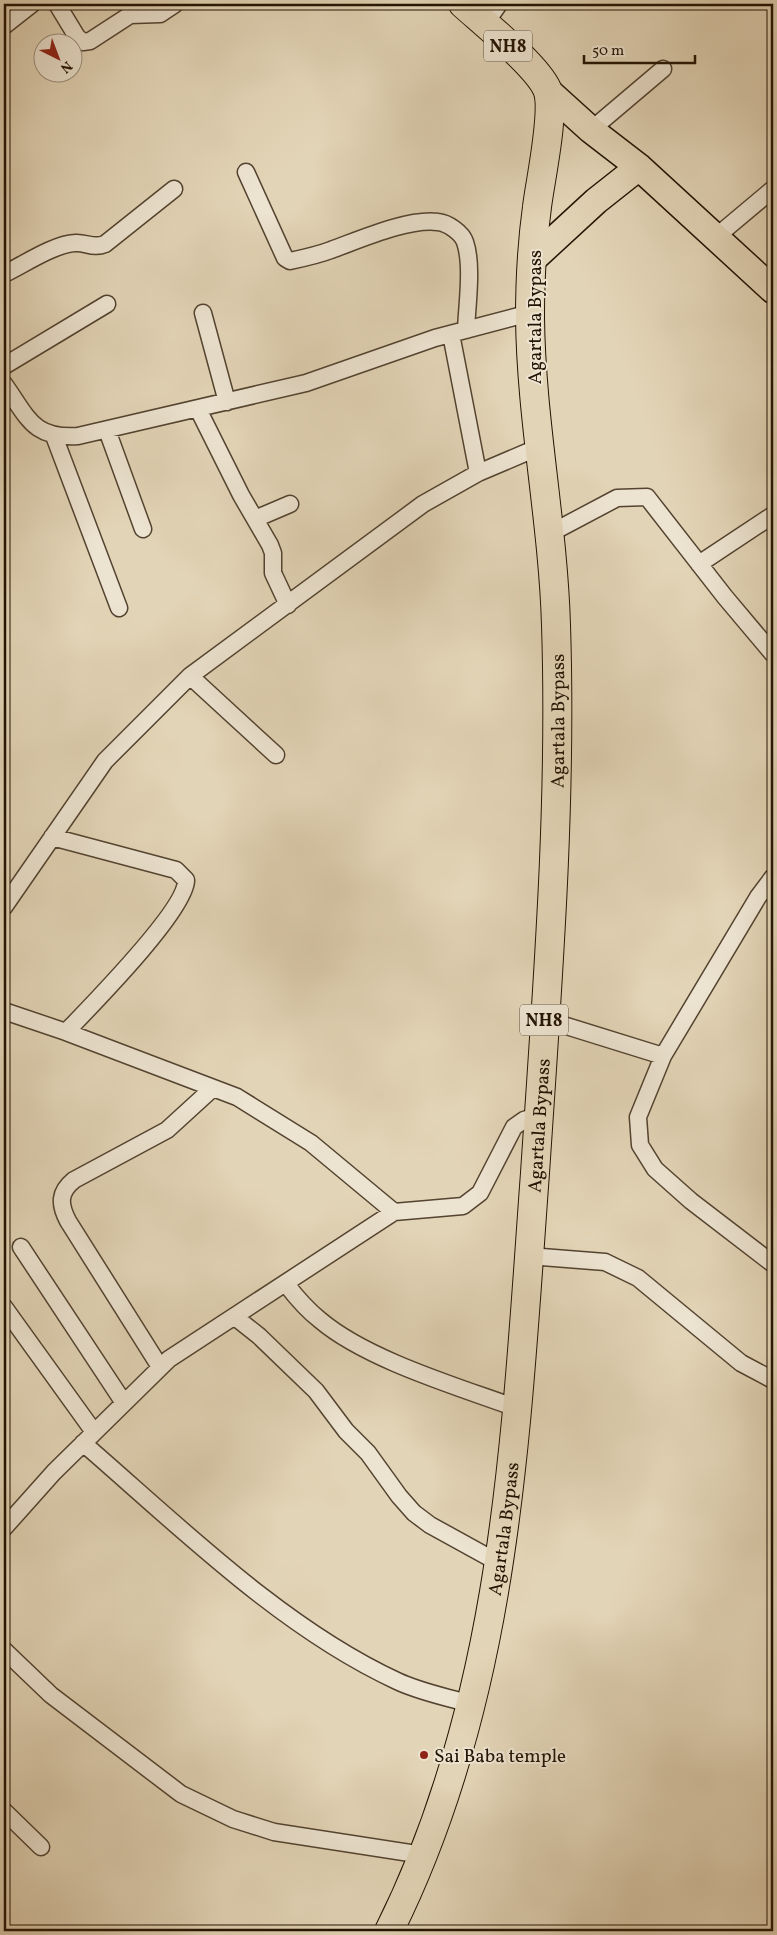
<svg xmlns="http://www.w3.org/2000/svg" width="777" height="1935" font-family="Vollkorn,serif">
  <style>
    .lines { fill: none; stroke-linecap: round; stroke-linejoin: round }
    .minor-casing { stroke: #534330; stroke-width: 19 }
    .primary-casing { stroke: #231303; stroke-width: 29 }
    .trunk-casing { stroke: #231303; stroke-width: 30 }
    .minor { stroke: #ece3d0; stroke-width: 16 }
    .primary { stroke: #e2d4b6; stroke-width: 26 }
    .trunk { stroke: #e2d4b6; stroke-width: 28 }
    .poi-dot { fill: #8f2418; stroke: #ece3d0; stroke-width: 2 }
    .labels { text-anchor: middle; stroke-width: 4; stroke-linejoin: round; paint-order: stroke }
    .shield { fill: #ece3d0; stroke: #5f5140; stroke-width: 1 }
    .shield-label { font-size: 18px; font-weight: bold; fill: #231303 }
    .street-label { font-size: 19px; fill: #231303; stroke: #ece3d0 }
    .poi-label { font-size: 19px; fill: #231303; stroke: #ece3d0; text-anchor: start }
  </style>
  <rect width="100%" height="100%" fill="#e2d4b6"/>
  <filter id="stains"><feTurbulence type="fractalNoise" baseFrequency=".004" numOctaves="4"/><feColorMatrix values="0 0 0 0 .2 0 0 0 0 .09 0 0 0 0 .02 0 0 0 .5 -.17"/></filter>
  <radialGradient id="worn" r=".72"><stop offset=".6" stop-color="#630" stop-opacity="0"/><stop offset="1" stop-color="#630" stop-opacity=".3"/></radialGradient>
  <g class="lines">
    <!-- minor casing -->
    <g class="minor-casing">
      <path id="minor" d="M57,4L77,37L83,42L90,41L130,15L160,14L175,4
        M485,24L499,4
        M4,26L32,4
        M591,130L663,69
        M246,172L285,258L290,261C304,258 318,255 331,250C359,240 408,218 438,222C448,223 462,233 465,242C473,265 467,305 466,330
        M717,236L773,189
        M4,274C23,265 54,244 75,243C86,242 93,249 105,244L174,189
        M203,313L227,402
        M451,334L478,473
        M4,366L107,304
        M4,384C28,417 32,439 78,436L306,383L435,338L530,313
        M198,409L241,495L270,545L273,553V573L288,605
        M107,430L143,529
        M54,436L119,608
        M255,519L290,504
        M549,534L617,498L647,497L725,597L773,654
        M699,564L773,515
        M190,676L276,755
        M52,837L176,870L186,880C187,909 89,1008 66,1032
        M773,877L758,897L663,1056L638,1117L640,1145L655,1169L691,1201L773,1264
        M4,907L105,761L190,676L423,504L478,473L539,447
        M4,1011L66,1032L237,1097L311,1143L394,1212L463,1206L480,1193L514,1127L524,1120L540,1115
        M544,1019L663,1056
        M21,1247L124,1403
        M529,1256L605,1262L638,1278L741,1363L773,1380
        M286,1284C296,1297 307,1310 320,1320C367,1360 459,1387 519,1409
        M4,1307L94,1432
        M235,1317L259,1336L316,1391L346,1431L368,1453L399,1496L414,1513L430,1525L499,1563
        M160,1367L68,1221C59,1204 59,1192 74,1180L167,1130L213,1088
        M83,1443C179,1526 282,1628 397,1681C420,1692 447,1697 470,1704
        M4,1528L54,1472L169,1359L394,1212
        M4,1650L51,1695L181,1794L233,1819L274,1832L410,1853L422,1859
        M4,1811L41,1847"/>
    </g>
    <!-- primary casing -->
    <g class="primary-casing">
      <path id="primary" d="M549,92L591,130L639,167L773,290
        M532,260L596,201L639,167"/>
    </g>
    <!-- trunk casing -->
    <g class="trunk-casing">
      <g id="trunk">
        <path id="s1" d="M389,1931C507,1695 516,1431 535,1173C547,991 562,807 556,625C553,522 531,420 530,317C530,280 532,243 537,207C540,181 556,110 547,89C537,66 484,23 463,4"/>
      </g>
    </g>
    <!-- minor -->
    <use href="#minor" class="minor"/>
    <!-- primary -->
    <use href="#primary" class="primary"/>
    <!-- trunk -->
    <use href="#trunk" class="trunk"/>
  </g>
  <!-- markers -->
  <circle class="poi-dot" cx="424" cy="1755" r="5"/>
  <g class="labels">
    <!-- shield labels -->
    <g class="shield">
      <rect x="484" y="30.5" width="48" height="31" rx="4"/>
      <rect x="520" y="1004.5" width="48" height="31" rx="4"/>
    </g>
    <g class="shield-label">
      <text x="508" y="52">NH8</text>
      <text x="544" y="1026">NH8</text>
    </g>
    <!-- street labels -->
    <g class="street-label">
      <text transform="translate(534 317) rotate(-90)" y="7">Agartala Bypass</text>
      <text dy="7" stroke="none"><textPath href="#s1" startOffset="1230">Agartala Bypass</textPath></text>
      <text dy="7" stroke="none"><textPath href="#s1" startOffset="825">Agartala Bypass</textPath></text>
      <text dy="7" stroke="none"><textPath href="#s1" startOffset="420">Agartala Bypass</textPath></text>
    </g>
    <!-- poi labels -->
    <g class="poi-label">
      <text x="434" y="1762">Sai Baba temple</text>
    </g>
  </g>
  <!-- margin -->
  <rect width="777" height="1935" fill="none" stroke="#e2d4b6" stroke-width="20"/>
  <rect x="5" y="5" width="767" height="1925" fill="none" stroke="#231303" stroke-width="2.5"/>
  <rect x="10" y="10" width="757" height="1915" fill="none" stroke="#231303"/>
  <!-- north arrow -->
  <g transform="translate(58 58) rotate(138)"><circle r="24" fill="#ece3d0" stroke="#9c907e"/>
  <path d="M0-4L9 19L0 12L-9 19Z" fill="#8f2418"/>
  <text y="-8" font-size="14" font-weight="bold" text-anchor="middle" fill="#231303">N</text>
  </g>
  <!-- scale -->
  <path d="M584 55v8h111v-8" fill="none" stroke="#231303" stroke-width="2.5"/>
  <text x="592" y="55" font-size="15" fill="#231303" stroke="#ece3d0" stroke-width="4" paint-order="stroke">50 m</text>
  <rect width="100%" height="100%" filter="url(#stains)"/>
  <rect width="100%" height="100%" fill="url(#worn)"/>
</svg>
